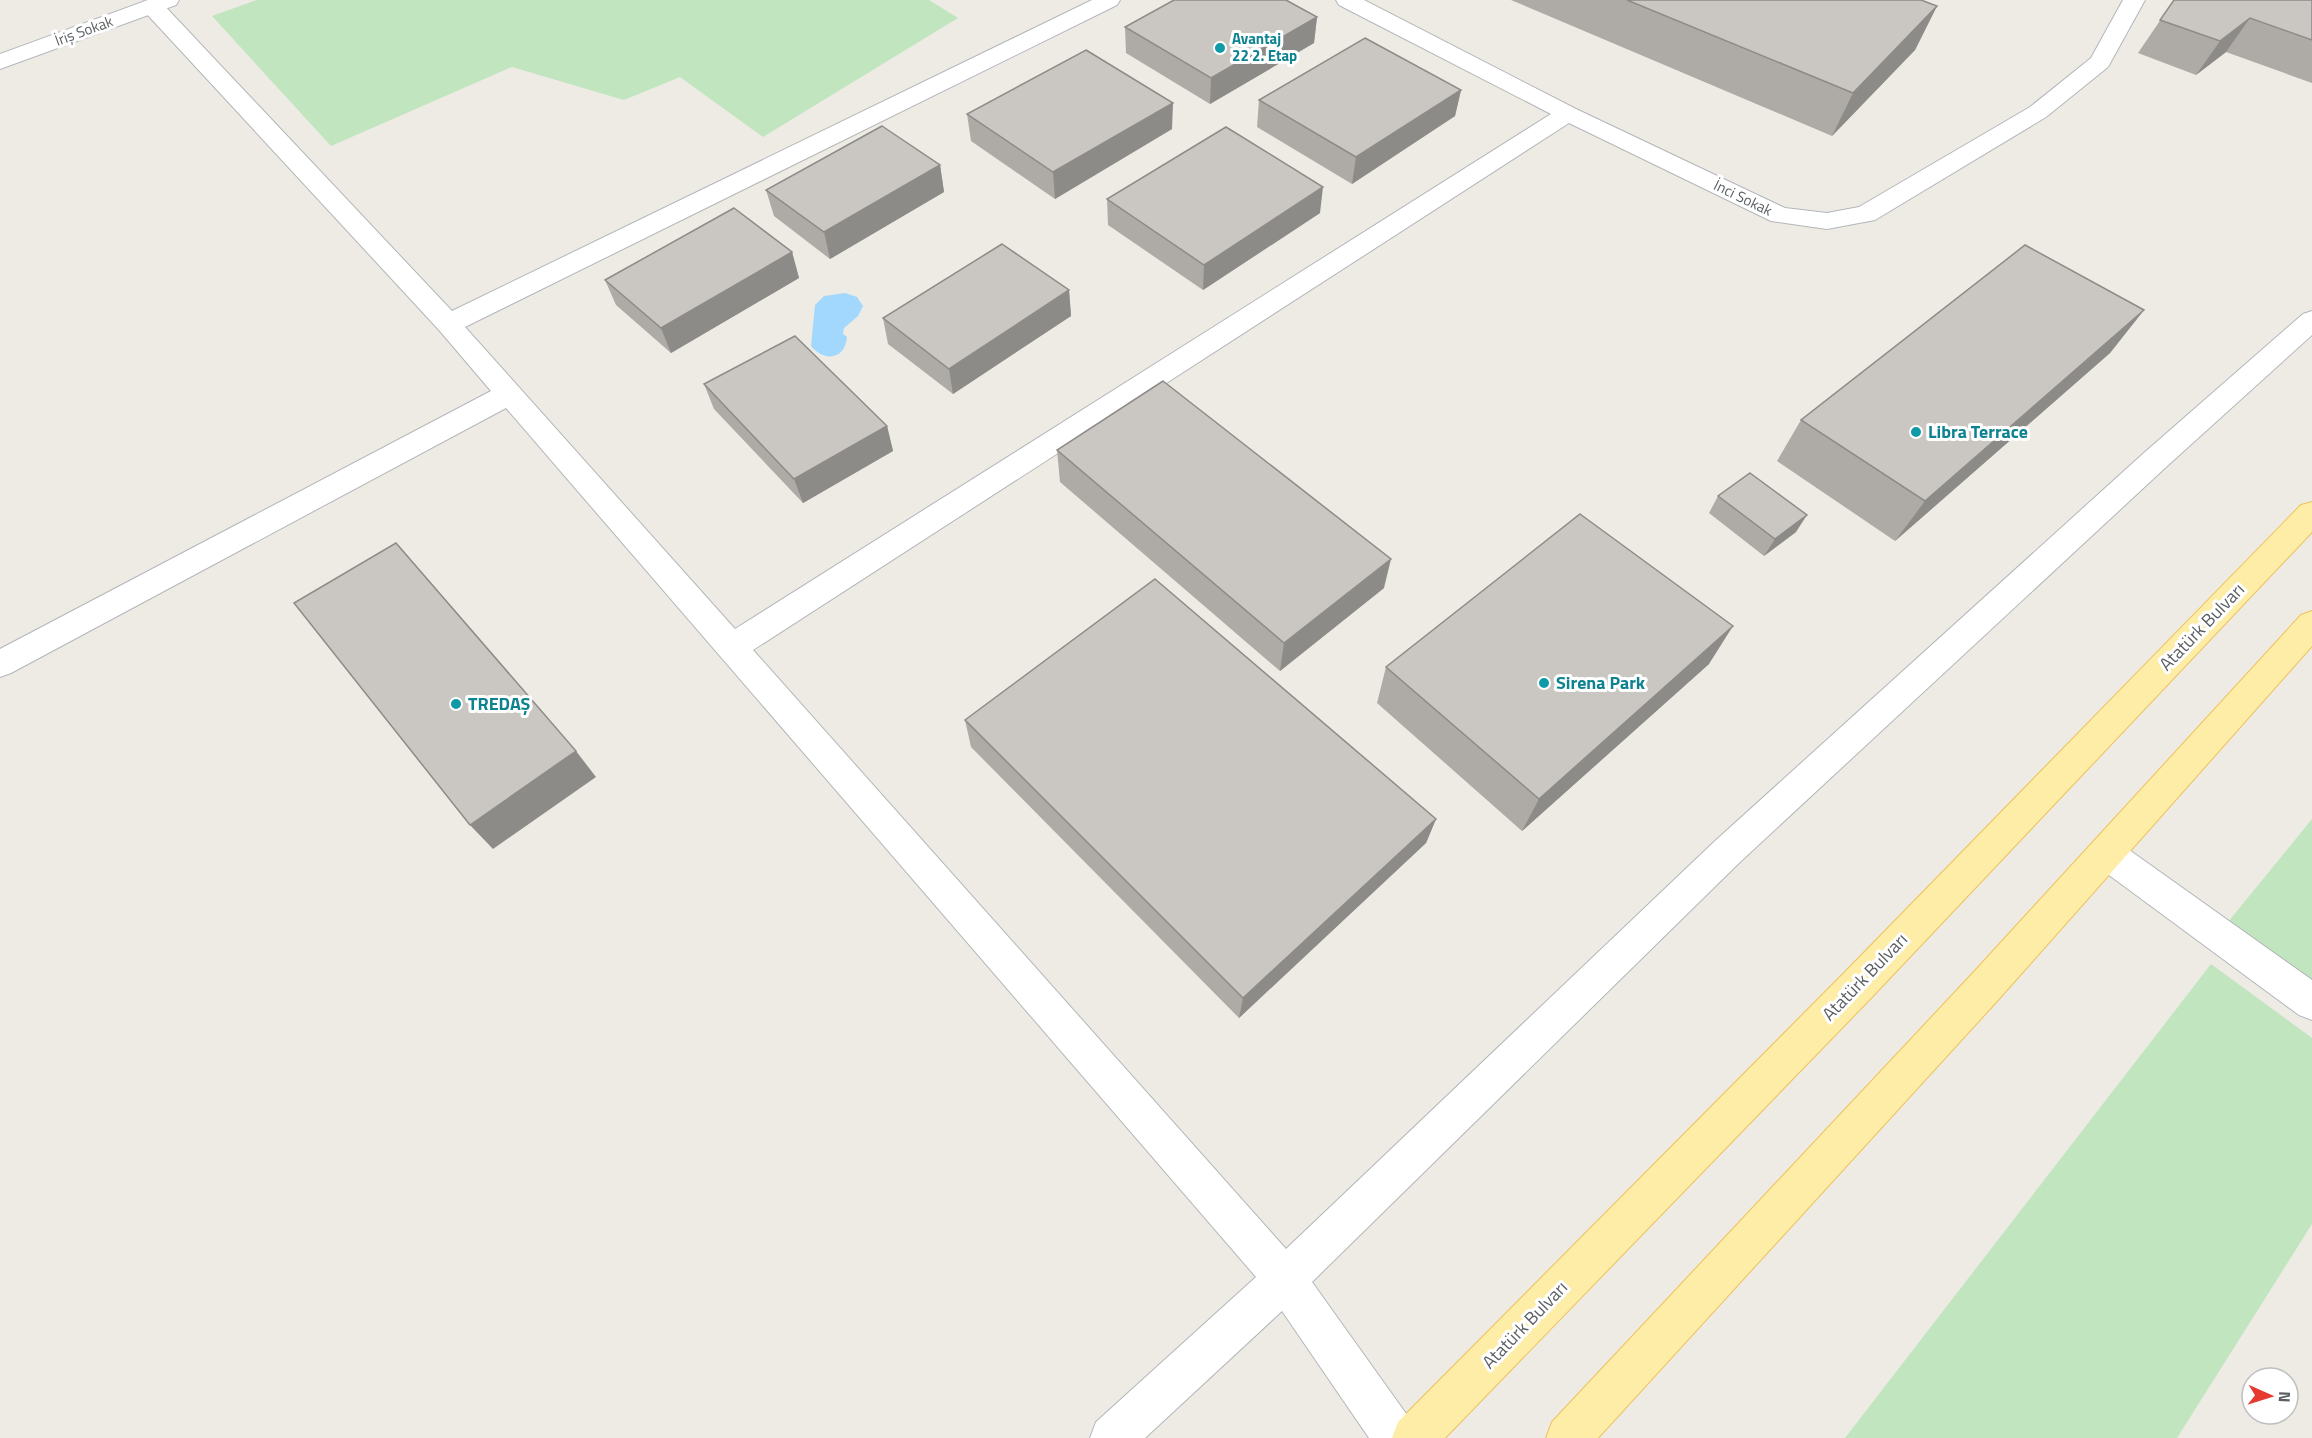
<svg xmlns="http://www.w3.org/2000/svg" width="2312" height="1438" font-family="'Titillium Web',sans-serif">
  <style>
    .green { fill: #c0e5bf }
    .water { fill: #a2d8fe }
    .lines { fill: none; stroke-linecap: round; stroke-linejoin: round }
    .street-casing { stroke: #b3b6ba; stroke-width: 2 }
    .secondary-casing { stroke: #b4b8bd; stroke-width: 2 }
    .primary-casing { stroke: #efc15a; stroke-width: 2 }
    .street { fill: #fff; fill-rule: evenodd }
    .secondary { fill: #fff; fill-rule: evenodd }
    .primary { fill: #feeda7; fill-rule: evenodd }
    .wall { fill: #aeaba7 }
    .shaded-wall { fill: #8d8b88 }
    .building { fill: #cac7c2; stroke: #8d8b88; stroke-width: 1.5 }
    .culture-dot { fill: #0f9aa8; stroke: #fff; stroke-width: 2 }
    .labels { text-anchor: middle; stroke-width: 6; stroke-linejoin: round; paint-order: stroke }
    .far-street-label { font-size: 15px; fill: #5b5f63; stroke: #fff }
    .far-culture-label { font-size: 15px; font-weight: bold; fill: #0d838f; stroke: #fff; text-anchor: start }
    .culture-label { font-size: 18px; font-weight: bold; fill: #0d838f; stroke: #fff; text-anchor: start }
    .street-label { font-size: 18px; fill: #5b5f63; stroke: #fff }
  </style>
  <rect width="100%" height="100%" fill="#edebe3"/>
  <!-- green -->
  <path class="green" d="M257,0H929L958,18L763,137L680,77L624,100L512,67L331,146L212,16Z
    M2312,819V982L2228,922Z
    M2211,964L2312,1038V1224L2177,1438H1845Z"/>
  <!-- water -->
  <path class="water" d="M845,293L857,297L863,306L858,316L844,328L843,334L847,337C845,360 824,362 811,346L815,305L824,296Z"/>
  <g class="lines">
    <!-- street casing -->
    <g class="street-casing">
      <path id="street" d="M154,0L160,1L452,311L1092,0H1120L1117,5L465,327L735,629L1551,114L1339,5L1336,0H1364L1576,109L1785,208L1827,213L1859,207L2030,107L2091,58L2123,0H2145L2108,67L2046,117L1875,220L1827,229L1771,221L1569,123L753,650L1286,1249L1715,841L2145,452L2303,314L2312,311V335L2165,468L1739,863L1312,1282L1412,1422L1418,1438H1369L1282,1311L1145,1438H1090L1096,1422L1256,1277L506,408L11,673L0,677V649L491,391L439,330L144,11L141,6L144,1Z
        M2106,837L2118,842L2312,980V1020L2299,1015L2094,864L2088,853L2094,842Z"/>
    </g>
    <!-- secondary casing -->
    <g class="secondary-casing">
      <path id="secondary" d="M148,0H179L176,5L0,69V54Z"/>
    </g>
    <!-- primary casing -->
    <g class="primary-casing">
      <path id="primary" d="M2312,502V532L1871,998L1445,1438H1392L1398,1422L1845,972L2301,505Z
        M2312,611V646L1998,1000L1598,1438H1546L1552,1422L1972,974L2301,615Z"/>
    </g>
    <!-- street -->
    <use href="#street" class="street"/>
    <!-- secondary -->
    <use href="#secondary" class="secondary"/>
    <!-- primary -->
    <use href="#primary" class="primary"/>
  </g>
  <!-- wall -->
  <path class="wall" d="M1511,0H1921L1937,6L1915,50L1832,136Z
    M2174,0H2312V83L2226,52L2196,75L2138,53Z
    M1317,17L1314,43L1210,104L1126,53L1125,27Z
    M1461,90L1455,116L1352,184L1257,127L1259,100Z
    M967,114L1172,129L1055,199L971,141Z
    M940,165L944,192L830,259L774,216L766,190Z
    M1107,199L1320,213L1203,290L1108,225Z
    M792,252L799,278L671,353L616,305L605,280Z
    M1069,290L1071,316L953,394L888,344L883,318Z
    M2144,310L2110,353L1895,541L1777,461L1801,420Z
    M704,384L887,426L893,451L803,503L714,409Z
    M1057,450L1384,588L1280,671L1060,482Z
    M1718,496L1796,532L1764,556L1709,513Z
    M1709,664L1522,831L1377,703L1386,667Z
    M965,720L1436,819L1426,843L1239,1018L971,747Z"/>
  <!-- shaded-wall -->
  <path class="shaded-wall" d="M1937,6L1915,50L1832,136L1853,93Z
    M1317,17L1314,43L1210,104L1211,78Z
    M2250,18L2226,52L2196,75L2220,41Z
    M1461,90L1455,116L1352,184L1356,157Z
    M1173,103L1172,129L1055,199L1053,172Z
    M940,165L944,192L830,259L824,232Z
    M1323,187L1320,213L1203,290L1204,265Z
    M792,252L799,278L671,353L661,328Z
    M1069,290L1071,316L953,394L949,369Z
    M2144,310L2110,353L1895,541L1925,501Z
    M887,426L893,451L803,503L794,479Z
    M1807,515L1796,532L1764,556L1775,539Z
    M1391,559L1384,588L1280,671L1284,643Z
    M1733,626L1709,664L1522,831L1539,799Z
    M576,751L596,777L493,849L470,825Z
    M1436,819L1426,843L1239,1018L1243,998Z"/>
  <!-- building -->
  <path class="building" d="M1174,0H1286L1317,17L1211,78L1125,27Z
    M1627,0H1921L1937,6L1853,93Z
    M2174,0H2312V40L2250,18L2220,41L2160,20Z
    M1365,38L1461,90L1356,157L1259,100Z
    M1086,50L1173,103L1053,172L967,114Z
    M882,126L940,165L824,232L766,190Z
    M1226,127L1323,187L1204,265L1107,199Z
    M734,208L792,252L661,328L605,280Z
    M1002,244L1069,290L949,369L883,318Z
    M2025,245L2144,310L1925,501L1801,420Z
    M795,336L887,426L794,479L704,384Z
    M1163,381L1391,559L1284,643L1057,450Z
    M1750,473L1807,515L1775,539L1718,496Z
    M1580,514L1733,626L1539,799L1386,667Z
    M396,543L576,751L470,825L294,603Z
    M1155,579L1436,819L1243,998L965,720Z"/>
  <!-- markers -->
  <g class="culture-dot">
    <circle cx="1220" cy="48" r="6"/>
    <circle cx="1916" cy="432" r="6"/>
    <circle cx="1544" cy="683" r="6"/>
    <circle cx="456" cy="704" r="6"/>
  </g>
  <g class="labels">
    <!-- far-street labels -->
    <g class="far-street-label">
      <text transform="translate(84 31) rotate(-20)" y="5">İriş Sokak</text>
      <text transform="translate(1743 198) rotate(26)" y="5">İnci Sokak</text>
    </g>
    <!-- far-culture labels -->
    <g class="far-culture-label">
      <text x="1232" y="44">Avantaj<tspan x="1232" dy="17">22 2. Etap</tspan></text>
    </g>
    <!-- culture labels -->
    <g class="culture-label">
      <text x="1928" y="438">Libra Terrace</text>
      <text x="1556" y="689">Sirena Park</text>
      <text x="468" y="710">TREDAŞ</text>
    </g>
    <!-- street labels -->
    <g class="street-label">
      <text transform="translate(2202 627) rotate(-46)" y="6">Atatürk Bulvarı</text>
      <text transform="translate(1865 977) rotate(-46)" y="6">Atatürk Bulvarı</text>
      <text transform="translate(1525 1325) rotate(-46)" y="6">Atatürk Bulvarı</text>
    </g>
  </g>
  <!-- north arrow -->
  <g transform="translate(2270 1396) rotate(93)"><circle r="28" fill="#ffffff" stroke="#bdbfc1" stroke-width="1.5"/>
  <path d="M0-4.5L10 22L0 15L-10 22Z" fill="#e63930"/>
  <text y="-9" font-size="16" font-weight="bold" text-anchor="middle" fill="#5b5f63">N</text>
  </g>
</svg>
